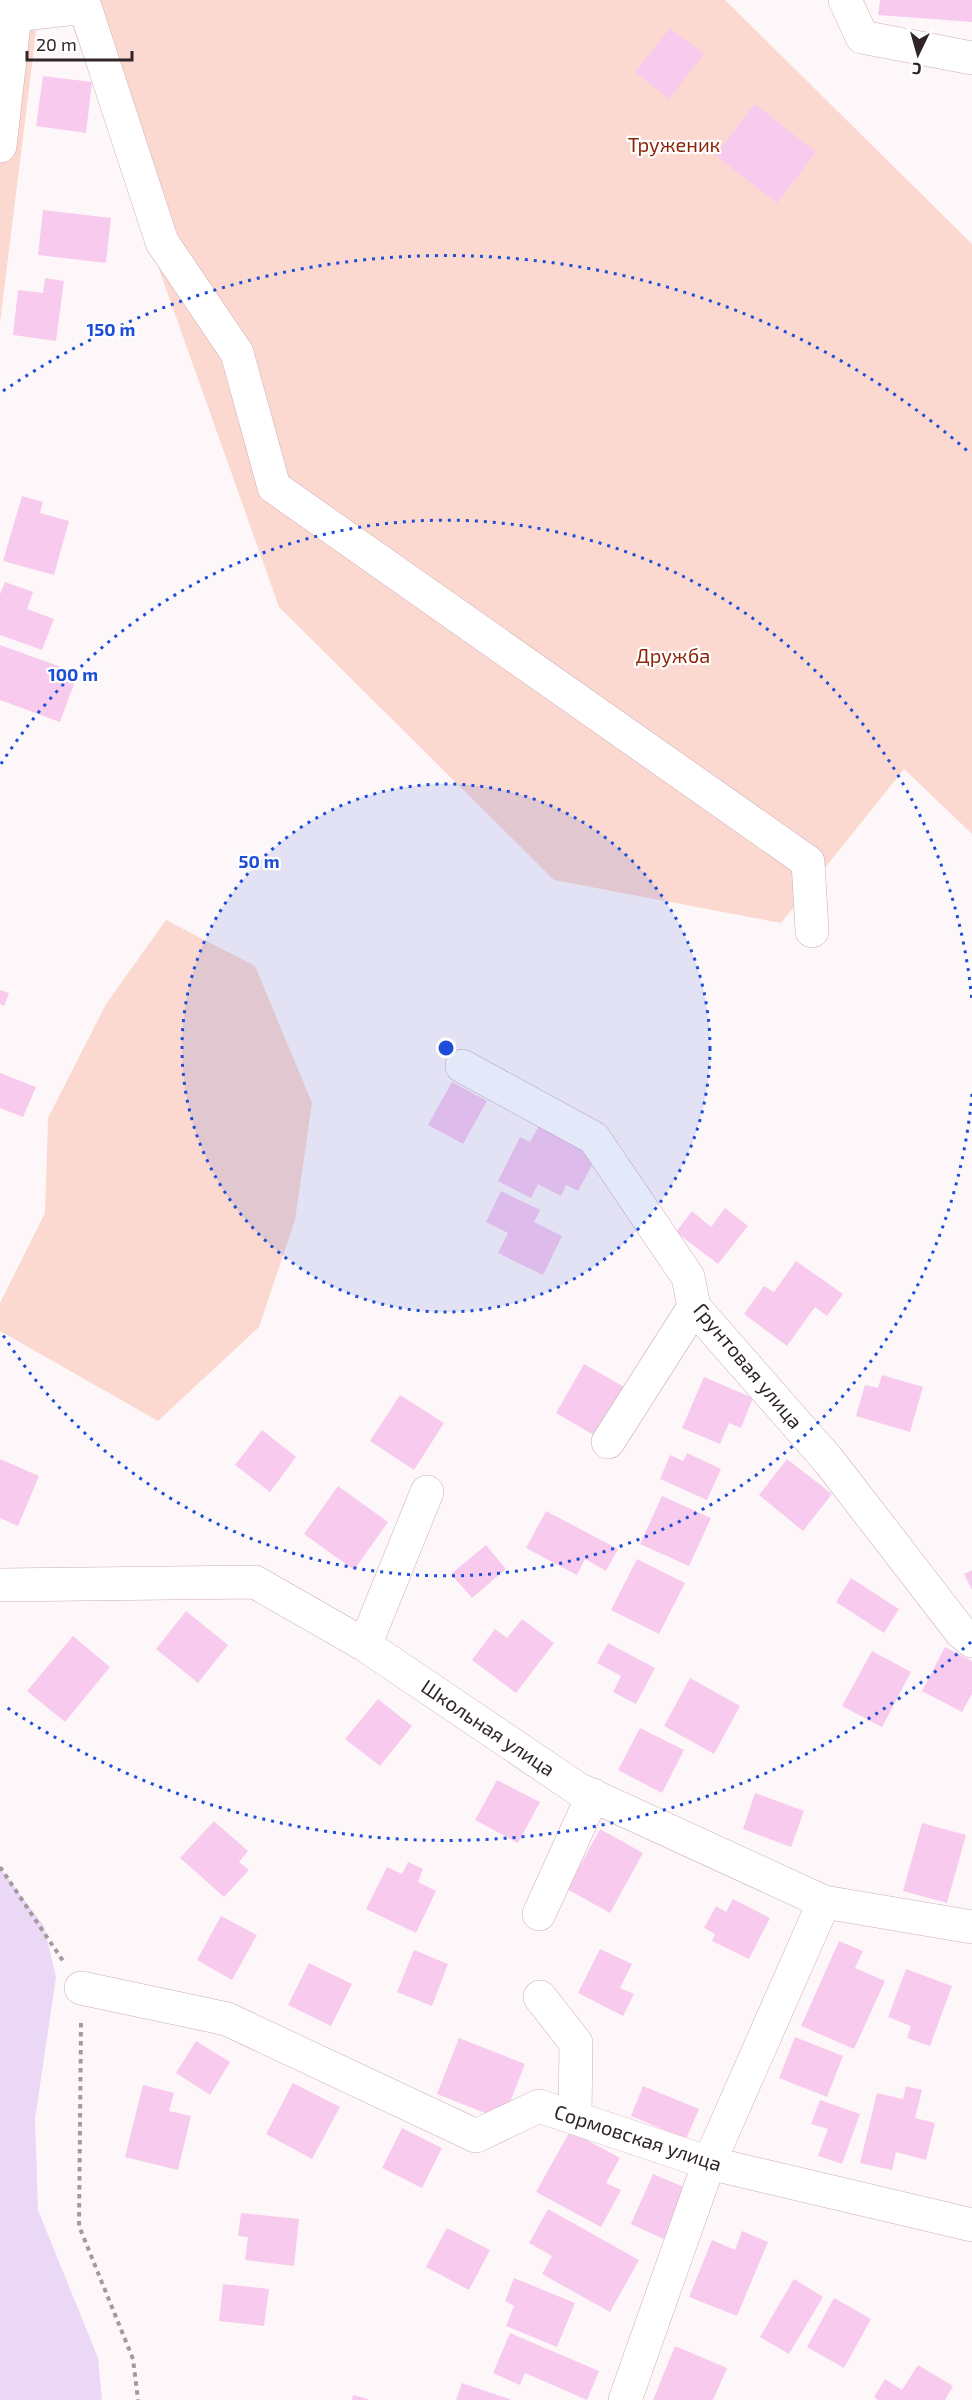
<svg xmlns="http://www.w3.org/2000/svg" width="972" height="2400" font-family="'Exo 2',sans-serif">
  <style>
    .green { fill: #fcd9d0 }
    .water { fill: #ebd8f6 }
    .building { fill: #f8cbee }
    .lines { fill: none; stroke-linecap: round; stroke-linejoin: round }
    .minor-casing { stroke: #ccadb8; stroke-width: 34 }
    .path { stroke: #a39a9d; stroke-width: 4; stroke-dasharray: 4.5 4.5; stroke-linecap: butt }
    .minor { stroke: #fff; stroke-width: 33 }
    .ring { fill: none; stroke: #1d4ed8; stroke-width: 3; stroke-dasharray: 3 6 }
    .labels { text-anchor: middle; stroke-width: 4.5; stroke-linejoin: round; paint-order: stroke }
    .park-label { font-size: 20px; fill: #8c2507; stroke: #fff }
    .street-label { font-size: 20px; fill: #302529; stroke: #fff }
    .centre { fill: #1d4ed8; stroke: #fff; stroke-width: 3 }
    .ring-label { font-size: 18px; text-anchor: middle; font-weight: bold; fill: #1d4ed8; stroke: #fff; stroke-width: 4.5; stroke-linejoin: round; paint-order: stroke }
  </style>
  <rect width="100%" height="100%" fill="#fdf7f9"/>
  <!-- green -->
  <path class="green" d="M0,0H725L972,244V834L904,769L781,923L554,880L279,607L72,24H37L0,323Z
    M166,920L255,966L312,1103L295,1220L259,1327L158,1421L0,1331V1303L45,1213L48,1118L106,1004Z"/>
  <!-- water -->
  <path class="water" d="M0,1868L44,1926L56,1977L35,2119L38,2210L98,2358L102,2400H0Z"/>
  <!-- building -->
  <path class="building" d="M880,0H972V22L878,15Z
    M670,28L704,54L669,99L635,72Z
    M43,76L92,82L86,133L36,126Z
    M755,104L816,152L777,203L715,155Z
    M43,210L111,218L106,263L38,255Z
    M45,278L64,281L56,341L13,335L18,290L43,293Z
    M22,496L43,502L40,513L69,521L54,575L3,561Z
    M5,582L33,592L27,609L54,619L42,650L0,635V594Z
    M0,645L78,673L60,722L0,700Z
    M0,990L9,993L4,1006L0,1004Z
    M0,1073L36,1087L23,1117L0,1108Z
    M452,1082L487,1101L463,1144L428,1125Z
    M540,1124L598,1154L578,1191L566,1185L561,1196L538,1184L531,1198L498,1181L520,1137L530,1142Z
    M501,1191L540,1210L534,1222L562,1236L543,1275L498,1253L508,1233L486,1222Z
    M725,1208L748,1226L718,1264L676,1232L692,1211L711,1227Z
    M796,1261L843,1294L827,1316L815,1307L787,1346L744,1314L764,1286L774,1292Z
    M584,1364L626,1388L597,1437L556,1413Z
    M882,1375L923,1387L910,1432L856,1416L865,1385L878,1388Z
    M704,1377L753,1398L741,1428L729,1423L720,1444L682,1428Z
    M400,1395L444,1423L414,1470L370,1441Z
    M262,1430L296,1457L270,1492L235,1465Z
    M687,1453L721,1469L707,1500L660,1479L670,1455L683,1461Z
    M0,1459L39,1476L18,1526L0,1518Z
    M787,1459L832,1494L803,1531L759,1495Z
    M338,1486L388,1522L354,1570L304,1534Z
    M662,1496L711,1518L689,1566L640,1544Z
    M546,1511L618,1549L606,1571L585,1559L577,1575L526,1548Z
    M486,1545L506,1569L472,1598L451,1574Z
    M637,1559L685,1583L659,1634L611,1610Z
    M972,1570V1590L964,1574Z
    M851,1578L899,1609L884,1633L836,1602Z
    M186,1611L228,1645L198,1683L156,1649Z
    M522,1619L554,1643L516,1693L472,1660L495,1629L507,1638Z
    M73,1636L110,1667L65,1722L27,1691Z
    M608,1643L655,1668L636,1704L613,1692L621,1676L597,1663Z
    M945,1647L972,1661V1694L962,1712L922,1691Z
    M872,1651L911,1672L882,1727L842,1706Z
    M690,1678L740,1706L714,1754L664,1726Z
    M378,1699L412,1726L380,1766L345,1739Z
    M640,1728L684,1750L662,1793L618,1770Z
    M497,1780L540,1802L518,1843L475,1820Z
    M755,1793L804,1811L791,1847L743,1829Z
    M214,1821L248,1851L239,1862L249,1870L224,1897L180,1858Z
    M922,1823L966,1835L947,1903L903,1891Z
    M600,1829L643,1853L610,1913L567,1889Z
    M408,1862L423,1869L418,1882L436,1891L416,1933L366,1909L387,1867L402,1874Z
    M733,1899L770,1918L749,1959L712,1941L715,1934L704,1928L716,1906L726,1912Z
    M221,1916L257,1935L232,1980L197,1960Z
    M839,1941L863,1951L855,1968L885,1981L854,2049L801,2026Z
    M600,1949L632,1964L620,1988L634,1994L623,2016L578,1993Z
    M414,1950L448,1964L432,2006L397,1992Z
    M309,1963L352,1984L331,2026L288,2005Z
    M906,1969L952,1986L930,2046L907,2038L911,2026L888,2017Z
    M795,2037L843,2056L827,2097L779,2078Z
    M459,2038L525,2064L503,2120L437,2094Z
    M196,2041L230,2062L210,2095L176,2073Z
    M293,2083L340,2107L312,2159L266,2134Z
    M143,2085L174,2093L169,2111L191,2116L178,2170L125,2157Z
    M643,2086L699,2109L686,2139L631,2116Z
    M906,2086L922,2090L915,2118L935,2123L926,2160L896,2152L892,2170L860,2163L877,2093L903,2099Z
    M820,2100L860,2114L842,2164L818,2156L828,2129L811,2124Z
    M402,2128L442,2148L422,2188L382,2168Z
    M570,2131L620,2158L606,2183L621,2190L601,2227L536,2192Z
    M653,2174L691,2190L668,2241L631,2224Z
    M548,2209L639,2260L610,2312L542,2274L552,2256L529,2243Z
    M241,2213L299,2219L294,2266L245,2260L248,2237L238,2236Z
    M447,2228L490,2250L469,2290L426,2267Z
    M742,2231L768,2242L737,2316L689,2297L712,2240L735,2250Z
    M514,2278L575,2303L557,2347L506,2326L514,2306L505,2301Z
    M794,2279L823,2297L789,2354L760,2337Z
    M223,2284L269,2289L264,2326L219,2321Z
    M834,2298L871,2319L844,2368L807,2347Z
    M510,2333L599,2371L587,2400L525,2373L520,2385L493,2373Z
    M675,2346L727,2368L713,2400H653Z
    M918,2365L953,2386L945,2400H878L874,2397L885,2379L902,2390Z
    M462,2383L512,2400H456Z
    M353,2395L368,2399V2400H352Z"/>
  <g class="lines">
    <!-- minor casing -->
    <g class="minor-casing">
      <path id="minor" d="M845,0L862,37L972,58
        M15,15L85,7L162,242L237,353L274,487L808,862L812,931
        M0,146L15,15L10,0
        M462,1066L594,1138L688,1277L694,1307L829,1461L961,1632L972,1641
        M608,1442L694,1307
        M0,1585L255,1582L365,1645L578,1789L824,1902L972,1927
        M365,1645L427,1492
        M539,1914L593,1795
        M81,1988L227,2019L476,2136L539,2106L709,2163L972,2225
        M540,1997L576,2043L575,2118
        M625,2400L709,2163L824,1902"/>
    </g>
    <!-- path -->
    <path class="path" d="M0,1867L63,1961
      M81,2023L79,2226L133,2359L138,2400"/>
    <!-- minor -->
    <use href="#minor" class="minor"/>
  </g>
  <!-- distance rings -->
  <circle cx="446" cy="1048" r="264" fill="#1d4ed8" fill-opacity=".12"/>
  <g class="ring">
    <circle cx="446" cy="1048" r="264"/>
    <path d="M972 1094A528 528 0 0 1 1 1332M1 764A528 528 0 0 1 972 1002"/>
    <path d="M971 1642A793 793 0 0 1 3 1705M3 391A793 793 0 0 1 971 454"/>
  </g>
  <g class="labels">
    <!-- park labels -->
    <g class="park-label">
      <text x="674" y="152">Труженик</text>
      <text x="673" y="663">Дружба</text>
    </g>
    <!-- street labels -->
    <g class="street-label">
      <text transform="translate(748 1366) rotate(50)" y="7">Грунтовая улица</text>
      <text transform="translate(488 1728) rotate(34)" y="7">Школьная улица</text>
      <text transform="translate(638 2138) rotate(18)" y="7">Сормовская улица</text>
    </g>
  </g>
  <circle cx="446" cy="1048" r="9" class="centre"/>
  <g class="ring-label">
    <text x="111" y="336">150 m</text>
    <text x="73" y="681">100 m</text>
    <text x="259" y="868">50 m</text>
  </g>
  <!-- north arrow -->
  <g transform="translate(918 54) rotate(185)" stroke="#ffffff" stroke-width="4.5" paint-order="stroke">
  <path d="M0-4.5L10 22L0 15L-10 22Z" fill="#302529"/>
  <text y="-9" font-size="16" font-weight="bold" text-anchor="middle" fill="#302529">С</text>
  </g>
  <!-- scale -->
  <path d="M27 51v9h105v-9" fill="none" stroke="#302529" stroke-width="3"/>
  <text x="36" y="51" font-size="18" fill="#302529" stroke="#ffffff" stroke-width="4.5" paint-order="stroke">20 m</text>
</svg>
